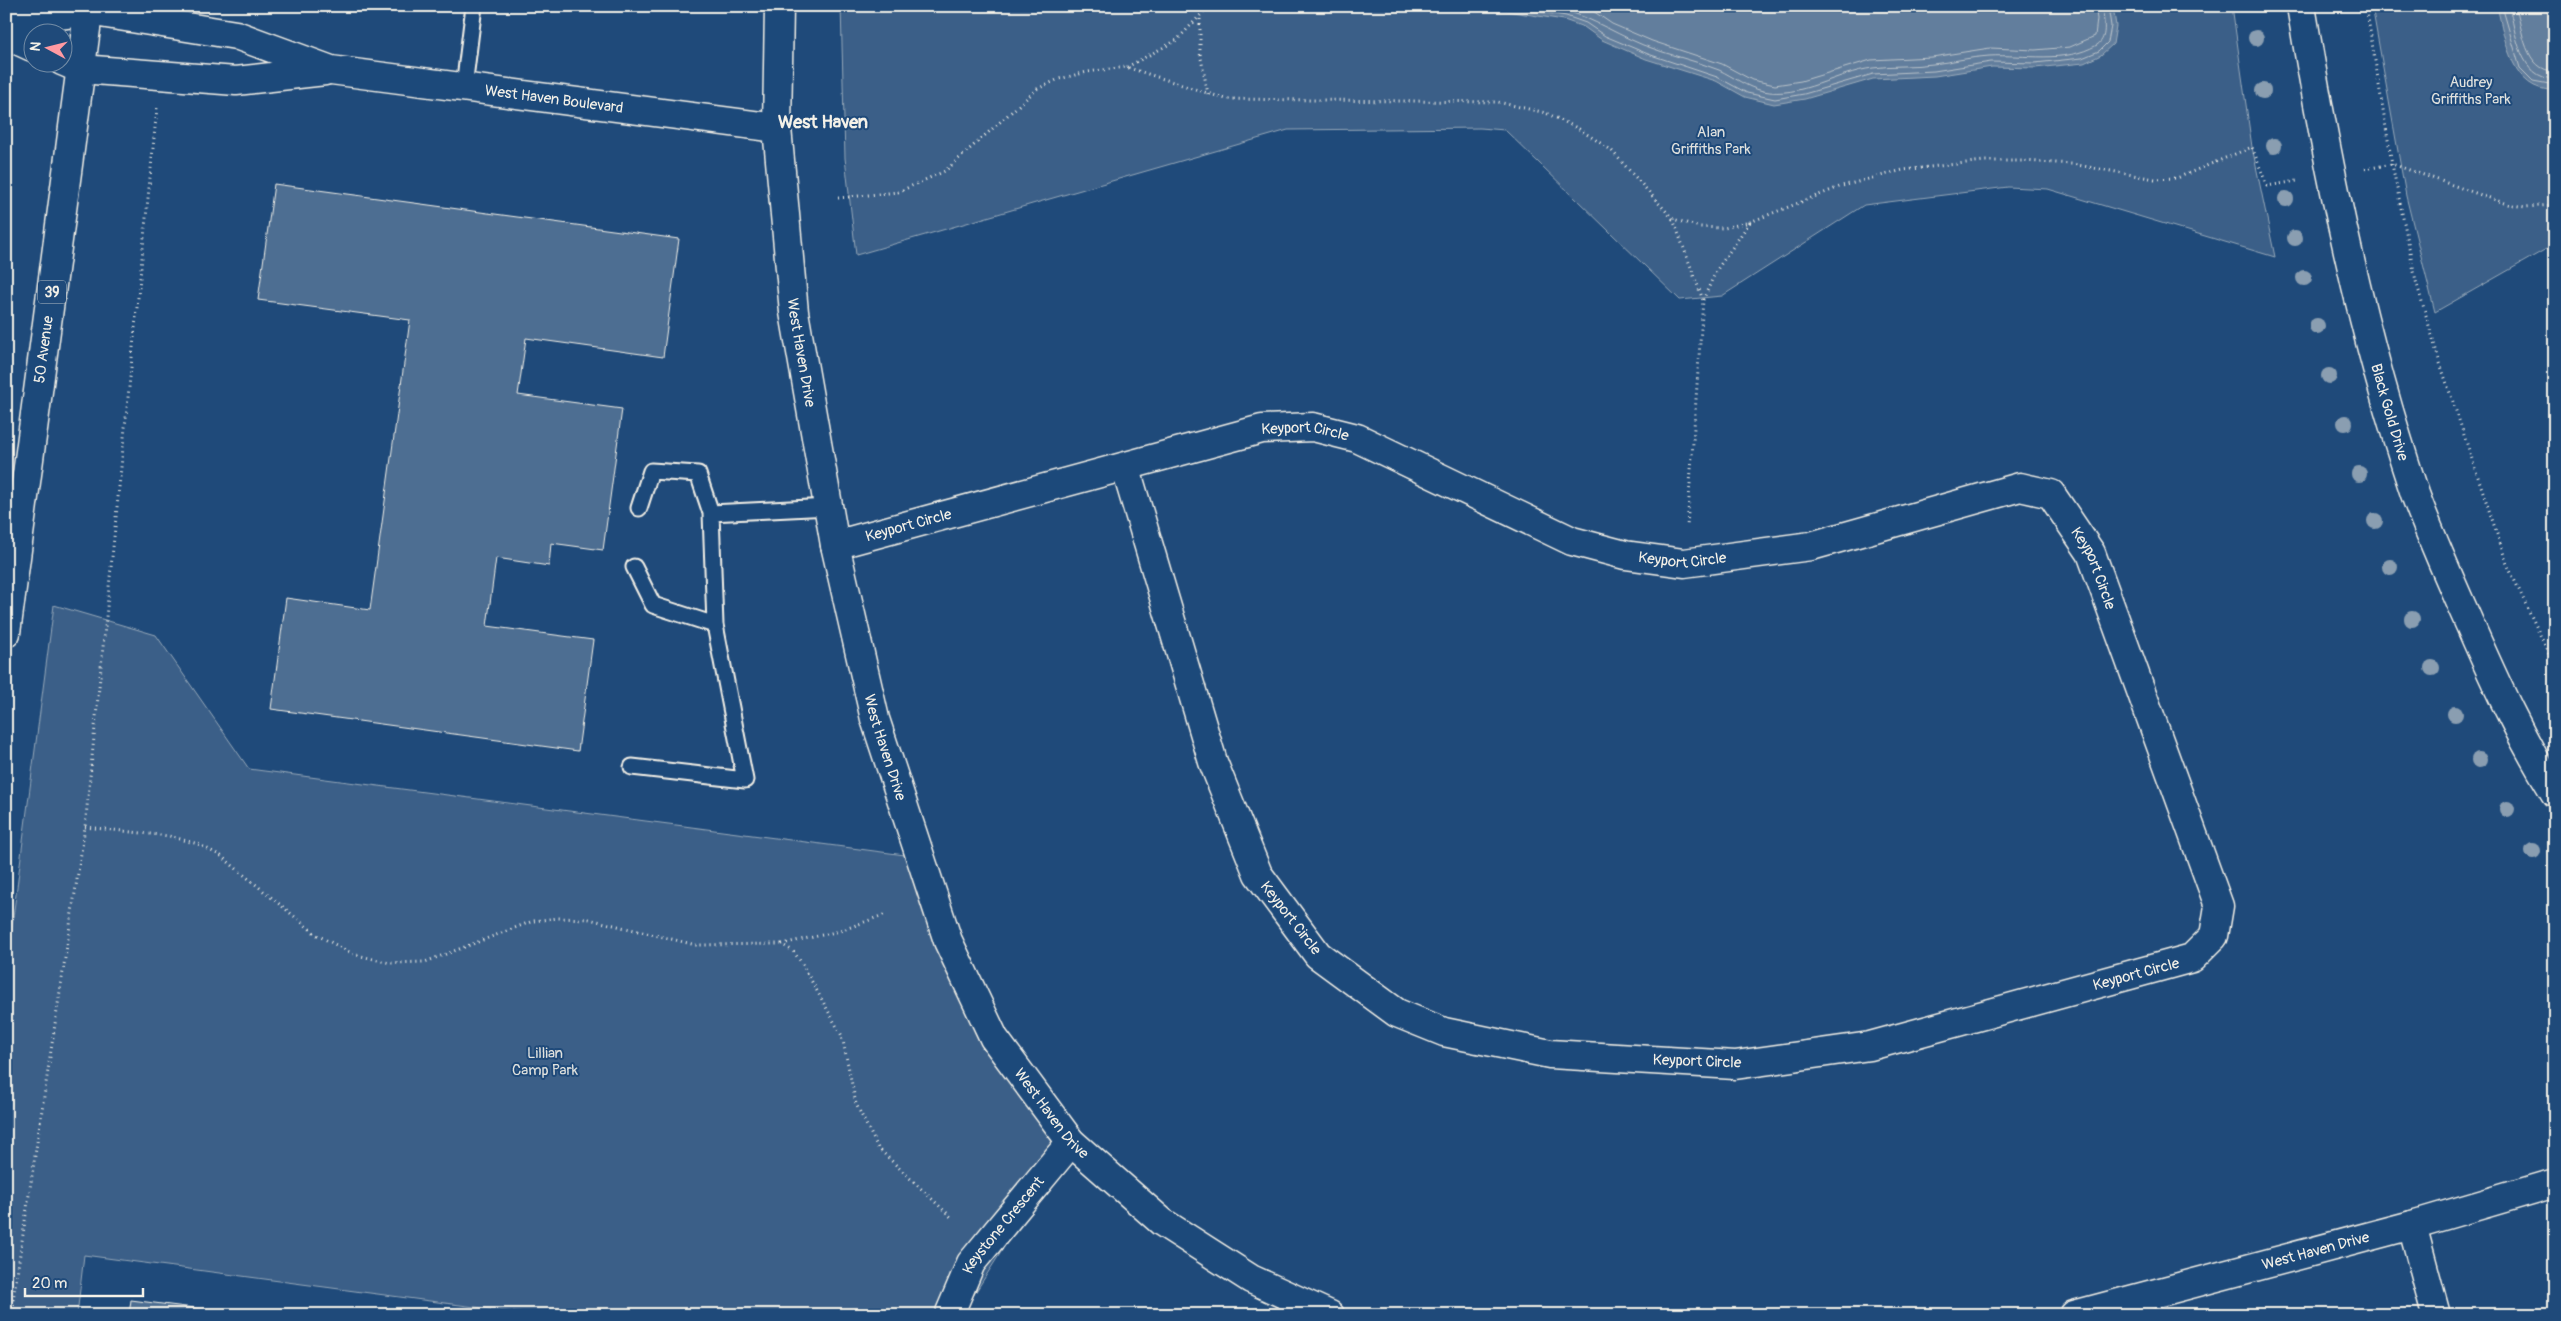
<svg xmlns="http://www.w3.org/2000/svg" width="2561" height="1321" font-family="Pangolin,sans-serif">
  <style>
    .green { fill: #3a5f88; stroke: #97a8b8 }
    .water { fill: #627e9d; stroke: #9cacbb }
    .lines { fill: none; stroke-linecap: round; stroke-linejoin: round }
    .shore { stroke: #bac3ca; stroke-width: 1 }
    .building { fill: #4d6e92; stroke: #f4f1e8 }
    .service-casing { stroke: #f4f1e8; stroke-width: 19 }
    .minor-casing { stroke: #f4f1e8; stroke-width: 31 }
    .tertiary-casing { stroke: #f4f1e8; stroke-width: 31 }
    .secondary-casing { stroke: #f4f1e8; stroke-width: 31 }
    .primary-casing { stroke: #f4f1e8; stroke-width: 31 }
    .path { stroke: #f4f1e8; stroke-width: 3; stroke-dasharray: 1 4; stroke-linecap: butt }
    .service { stroke: #1f4a7a; stroke-width: 15 }
    .minor { stroke: #1f4a7a; stroke-width: 28 }
    .tertiary { stroke: #1f4a7a; stroke-width: 28 }
    .secondary { stroke: #1f4a7a; stroke-width: 28 }
    .primary { stroke: #1f4a7a; stroke-width: 28 }
    .tree { fill: #8a9eb1 }
    .labels { text-anchor: middle; stroke-width: 4; stroke-linejoin: round; paint-order: stroke }
    .shield { fill: #1f4a7a; stroke: #b4bfc7; stroke-width: 1 }
    .shield-label { font-size: 14px; font-weight: bold; fill: #f4f1e8 }
    .park-label { font-size: 15px; fill: #e1e2de; stroke: #1f4a7a }
    .street-label { font-size: 15px; fill: #f4f1e8; stroke: #1f4a7a }
    .quarter-label { font-size: 18px; font-weight: bold; fill: #f4f1e8; stroke: #1f4a7a }
  </style>
  <rect width="100%" height="100%" fill="#1f4a7a"/>
  <filter id="ink" filterUnits="userSpaceOnUse"><feTurbulence type="fractalNoise" baseFrequency=".02" numOctaves="2"/><feDisplacementMap in="SourceGraphic" scale="10" xChannelSelector="R" yChannelSelector="G"/><feConvolveMatrix kernelMatrix="1 2 1 2 8 2 1 2 1" color-interpolation-filters="sRGB"/></filter>
  <g filter="url(#ink)">
    <!-- green -->
    <path class="green" d="M841,6H2232L2252,147L2275,257L2048,189L2008,187L1864,205L1722,296L1680,300L1505,130L1480,128L1288,130L856,255L845,158Z
      M2372,6H2555V244L2435,312L2406,196Z
      M54,605L156,635L249,769L920,857L948,941L1071,1142L961,1315H535L84,1255L77,1315H6V971Z"/>
    <!-- water -->
    <path class="water" d="M1451,6H2113L2116,26L2113,44L2101,55L2084,63L2035,68L1992,67L1935,76L1873,79L1805,99L1774,104L1745,97L1716,81L1646,59L1602,40L1584,27L1564,20L1506,11H1463Z
      M2497,6H2555V90C2511,92 2505,39 2497,6Z"/>
    <g class="lines">
      <!-- shore -->
      <path class="shore" d="M1509,6L1566,16L1586,23L1605,36L1648,54L1717,77L1747,93L1775,99L1804,94L1873,74L1934,71L1991,62L2035,63L2082,58L2099,51L2108,42L2111,26L2108,6
        M1546,6C1584,12 1609,31 1643,45C1668,55 1694,60 1719,70C1734,77 1746,87 1763,91C1800,99 1837,72 1873,68C1893,65 1913,67 1933,64C1952,62 1970,57 1989,56C2025,54 2064,64 2097,45C2109,37 2103,18 2102,6
        M1581,6L1593,11L1612,24L1652,41L1722,64L1752,80L1775,85L1801,81L1871,60L1932,57L1990,48L2035,50L2070,47L2095,36L2097,19L2095,6
        M2502,6L2520,68L2533,81L2555,85
        M2509,6C2516,33 2519,79 2555,79
        M2516,6C2522,29 2525,72 2555,71"/>
    </g>
    <!-- building -->
    <path class="building" d="M274,184L679,239L663,357L526,338L518,395L622,409L603,550L551,543L549,566L496,558L487,626L593,640L578,751L271,709L286,598L370,610L410,320L258,300Z
      M131,1300L248,1315H129Z"/>
    <g class="lines">
      <!-- service casing -->
      <g class="service-casing">
        <path id="service" d="M464,87L474,6
          M639,508L651,471L698,474L711,513L715,625
          M711,513L829,507
          M632,767L745,780L715,625L653,605L634,567"/>
      </g>
      <!-- minor casing -->
      <g class="minor-casing">
        <g id="minor">
          <path id="s1" d="M835,545L1262,429L1313,427L1357,438L1572,541L1625,555L1684,563L1811,546L2020,487L2051,494L2091,553L2219,906L2214,936L2192,958L1870,1046L1735,1065L1550,1054L1444,1032L1397,1013L1318,955L1258,874L1213,762L1125,466"/>
          <path d="M2412,1225L2436,1315"/>
          <path id="s2" d="M949,1315L971,1263L1071,1142"/>
        </g>
      </g>
      <!-- tertiary casing -->
      <g class="tertiary-casing">
        <g id="tertiary">
          <path id="s3" d="M779,6L777,128L794,312L835,545L875,719L948,941L994,1038L1071,1142L1162,1222L1251,1279L1330,1315"/>
          <path id="s4" d="M6,23L88,11L236,35L331,70L777,128"/>
          <path d="M6,35L32,47"/>
          <path d="M62,61L81,69L236,81L325,71"/>
          <path id="s5" d="M2074,1315L2412,1225L2555,1183"/>
        </g>
      </g>
      <!-- secondary casing -->
      <g class="secondary-casing">
        <g id="secondary">
          <path id="s6" d="M2301,6C2328,171 2362,336 2415,494C2431,538 2451,582 2470,625C2495,682 2521,739 2555,793"/>
        </g>
      </g>
      <!-- primary casing -->
      <g class="primary-casing">
        <g id="primary">
          <path id="s7" d="M6,633L89,6"/>
        </g>
      </g>
      <!-- path -->
      <path class="path" d="M2366,6L2392,164L2416,281L2439,360L2507,564L2555,667
        M1200,19V53L1208,94
        M1127,67L1177,40L1209,6
        M2365,169L2392,164L2507,204L2525,207L2555,205
        M838,198L898,192L945,171L1037,89L1059,79L1087,72L1126,67L1226,99L1498,102L1546,113L1579,129L1611,150L1673,219L1700,227L1724,228L1750,222L1842,186L1903,170L1984,161H2022L2072,164L2155,179L2177,178L2252,147L2267,186L2297,181
        M1673,219L1703,300L1687,527
        M1703,300L1716,271L1750,222
        M85,827L169,836L198,844L221,856L317,935L353,954L390,963L425,962L533,921L558,918L589,919L696,945L781,944L793,951L801,962L842,1036L856,1104L878,1148L951,1217
        M782,944L840,931L886,914
        M14,1315L13,1300L85,827L157,108"/>
      <!-- service -->
      <use href="#service" class="service"/>
      <!-- minor -->
      <use href="#minor" class="minor"/>
      <!-- tertiary -->
      <use href="#tertiary" class="tertiary"/>
      <!-- secondary -->
      <use href="#secondary" class="secondary"/>
      <!-- primary -->
      <use href="#primary" class="primary"/>
    </g>
    <!-- trees -->
    <g class="tree">
      <circle cx="2256" cy="38" r="8"/>
      <circle cx="2263" cy="91" r="8"/>
      <circle cx="2274" cy="146" r="8"/>
      <circle cx="2286" cy="199" r="8"/>
      <circle cx="2295" cy="238" r="8"/>
      <circle cx="2304" cy="278" r="8"/>
      <circle cx="2317" cy="326" r="8"/>
      <circle cx="2329" cy="376" r="8"/>
      <circle cx="2345" cy="423" r="8"/>
      <circle cx="2359" cy="474" r="8"/>
      <circle cx="2375" cy="521" r="8"/>
      <circle cx="2390" cy="567" r="8"/>
      <circle cx="2412" cy="619" r="8"/>
      <circle cx="2432" cy="668" r="8"/>
      <circle cx="2455" cy="714" r="8"/>
      <circle cx="2479" cy="760" r="8"/>
      <circle cx="2507" cy="809" r="8"/>
      <circle cx="2533" cy="851" r="8"/>
    </g>
  </g>
  <g class="labels">
    <!-- shield labels -->
    <rect class="shield" x="38" y="280.5" width="28" height="23" rx="4"/>
    <g class="shield-label">
      <text x="52" y="297">39</text>
    </g>
    <!-- park labels -->
    <g class="park-label">
      <text x="2471" y="87">Audrey<tspan x="2471" dy="17">Griffiths Park</tspan></text>
      <text x="1711" y="137">Alan<tspan x="1711" dy="17">Griffiths Park</tspan></text>
      <text x="545" y="1058">Lillian<tspan x="545" dy="17">Camp Park</tspan></text>
    </g>
    <!-- street labels -->
    <g class="street-label">
      <text dy="5" stroke="none"><textPath href="#s4" startOffset="559">West Haven Boulevard</textPath></text>
      <text dy="5" stroke="none"><textPath href="#s7" startOffset="286">50 Avenue</textPath></text>
      <text dy="5" stroke="none"><textPath href="#s3" startOffset="348">West Haven Drive</textPath></text>
      <text dy="5" stroke="none"><textPath href="#s6" startOffset="416">Black Gold Drive</textPath></text>
      <text dy="5" stroke="none"><textPath href="#s1" startOffset="486">Keyport Circle</textPath></text>
      <text dy="5" stroke="none"><textPath href="#s1" startOffset="76">Keyport Circle</textPath></text>
      <text dy="5" stroke="none"><textPath href="#s1" startOffset="890">Keyport Circle</textPath></text>
      <text dy="5" stroke="none"><textPath href="#s1" startOffset="1355">Keyport Circle</textPath></text>
      <text dy="5" stroke="none"><textPath href="#s3" startOffset="752">West Haven Drive</textPath></text>
      <text transform="translate(1291 918) rotate(52)" y="5">Keyport Circle</text>
      <text transform="translate(2136 974) rotate(-15)" y="5">Keyport Circle</text>
      <text transform="translate(1697 1061) rotate(2)" y="5">Keyport Circle</text>
      <text dy="5" stroke="none"><textPath href="#s3" startOffset="1158">West Haven Drive</textPath></text>
      <text dy="5" stroke="none"><textPath href="#s2" startOffset="106">Keystone Crescent</textPath></text>
      <text dy="5" stroke="none"><textPath href="#s5" startOffset="250">West Haven Drive</textPath></text>
    </g>
    <!-- quarter labels -->
    <g class="quarter-label">
      <text x="823" y="128">West Haven</text>
    </g>
  </g>
  <!-- margin -->
  <rect width="2561" height="1321" fill="none" stroke="#1f4a7a" stroke-width="25"/>
  <rect x="12" y="12" width="2536" height="1296" fill="none" stroke="#f4f1e8" stroke-width="2" filter="url(#ink)"/>
  <!-- north arrow -->
  <g transform="translate(48 48) rotate(277)"><circle r="24" fill="#1f4a7a" stroke="#748da6"/>
  <path d="M0-4L9 19L0 12L-9 19Z" fill="#ff9aa2"/>
  <text y="-8" font-size="14" font-weight="bold" text-anchor="middle" fill="#f4f1e8">N</text>
  </g>
  <!-- scale -->
  <path d="M25 1288v8h118v-8" fill="none" stroke="#f4f1e8" stroke-width="2.5"/>
  <text x="32" y="1288" font-size="15" fill="#f4f1e8" stroke="#1f4a7a" stroke-width="4" paint-order="stroke">20 m</text>
</svg>
